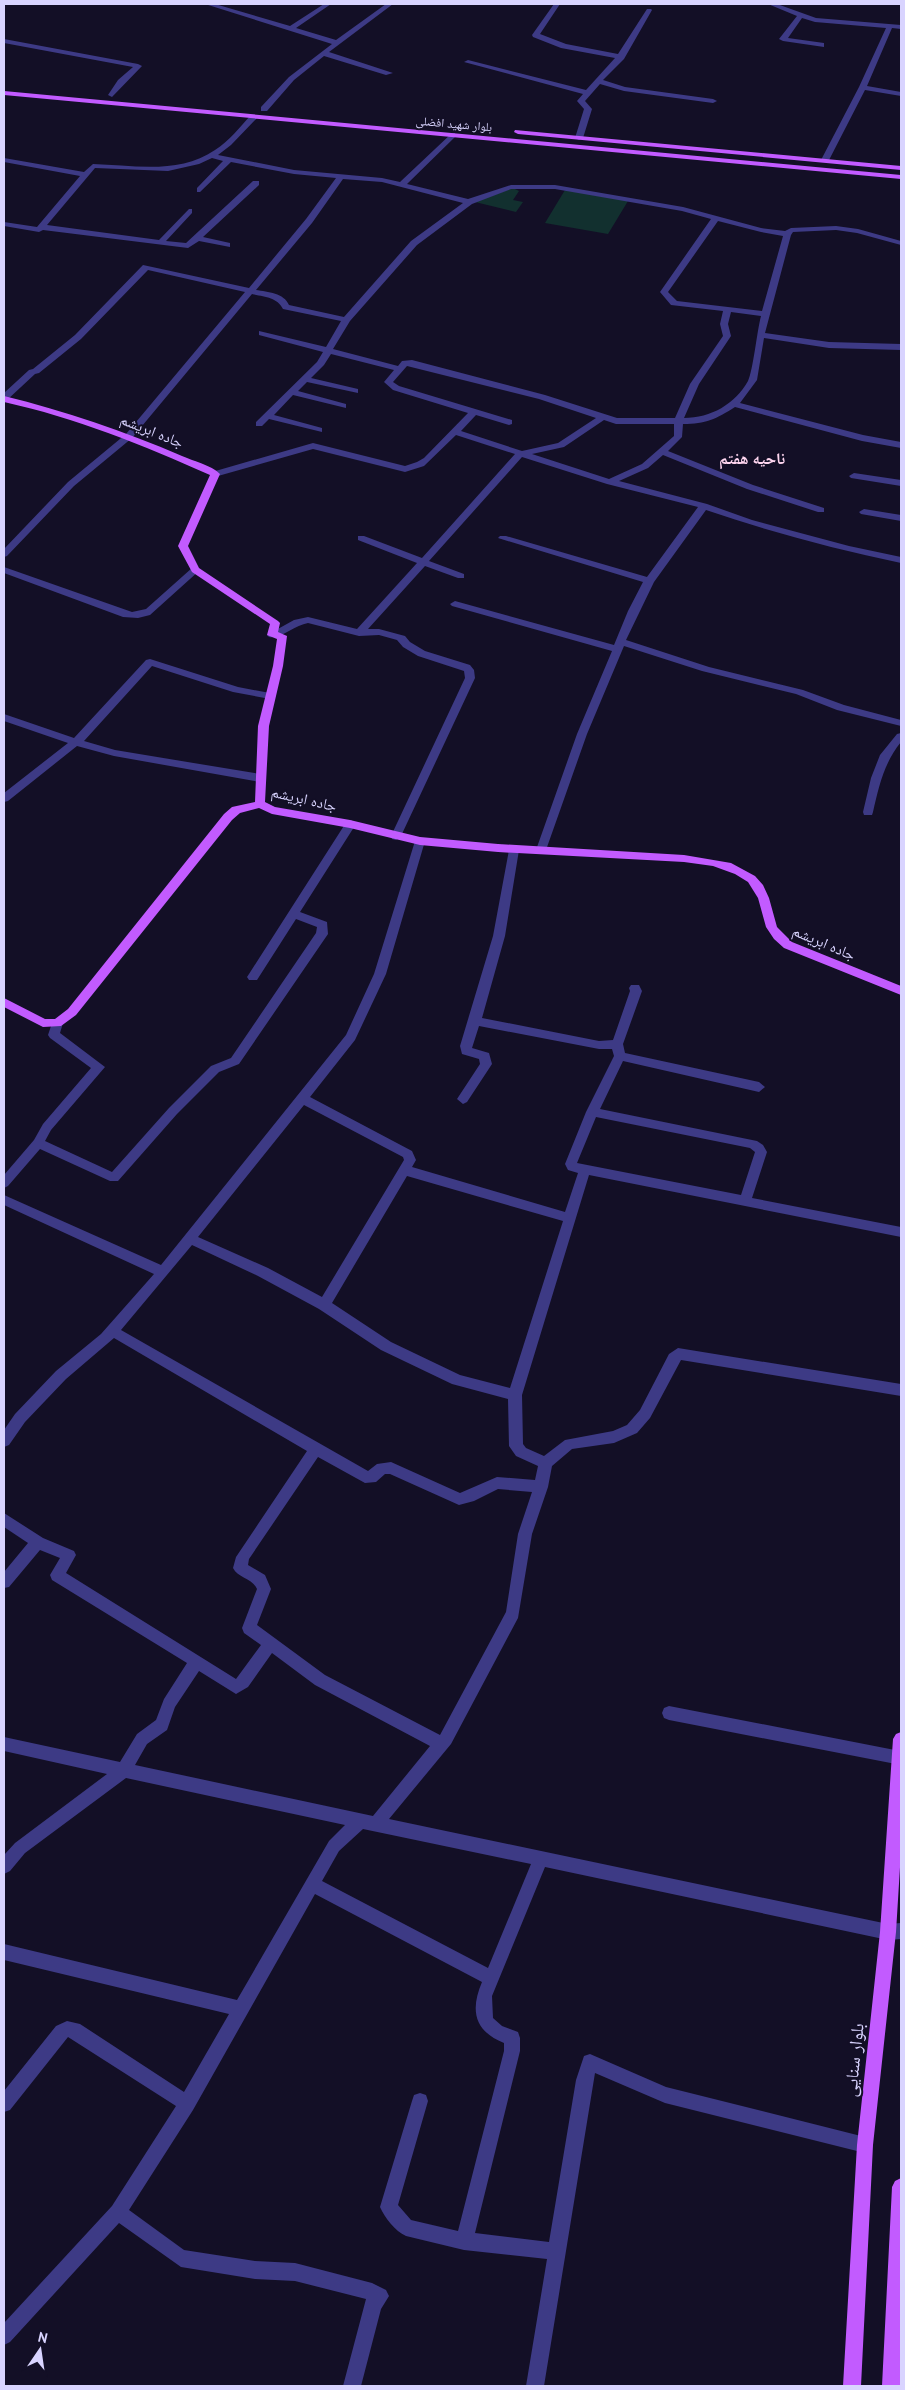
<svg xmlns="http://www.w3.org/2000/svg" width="905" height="2390" font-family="'PT Sans','Noto Naskh Arabic',sans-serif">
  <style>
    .green { fill: #12302f }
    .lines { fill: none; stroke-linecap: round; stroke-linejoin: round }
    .minor { fill: #3d3a85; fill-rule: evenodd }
    .major { fill: #c25bff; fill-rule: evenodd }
    .labels { text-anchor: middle; stroke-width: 4; stroke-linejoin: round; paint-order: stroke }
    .far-street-label { font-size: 12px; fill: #d9d4ff; stroke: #130f26 }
    .street-label { font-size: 15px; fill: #d9d4ff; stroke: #130f26 }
    .far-district-label { font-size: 16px; font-weight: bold; fill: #ffd6f0; stroke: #130f26 }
    .near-street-label { font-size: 18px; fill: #d9d4ff; stroke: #130f26 }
  </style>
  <rect width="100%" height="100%" fill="#130f26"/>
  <!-- green -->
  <path class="green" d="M513,188L519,191L513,200L523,202L516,212L475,202Z
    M565,190L628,201L608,234L545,223Z"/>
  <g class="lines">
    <!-- minor -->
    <path class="minor" d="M205,4H215L290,26L324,4H331L296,28L336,40L386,4H393L329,52L393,73L386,75L324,56L294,80L267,111H261V107L289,77L332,44Z
      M554,4H560L540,34L566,44L618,54L647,9H651L652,10L624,59L603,80L625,87L713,99L717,101L713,103L624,91L600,84L585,101L592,109L583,138L579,140L575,138L584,109L577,101L583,94L464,62L468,60L586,90L615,58L561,48L533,37L532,35Z
      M768,4H777L816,18L901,25V29L892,28L867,86L901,92V96L865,90L828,162L821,160L859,87L886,28L815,22L802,18L788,38L824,43V47L783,41L779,39L797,16Z
      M4,39L138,64L142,66L112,97L108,95L118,80L133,67L4,43Z
      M251,115L258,117L231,145L218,155L294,170L382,178L400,182L452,133H455V137L407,184L468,199L511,185H555L683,207L761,228L785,231L791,228L836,226L858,229L901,241V245L857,233L836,230L793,232L791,235L765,333L829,342L901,344V350L829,348L764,338L757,380L740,403L863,435L901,442V448L862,441L735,407C716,419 706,424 683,424L682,437L668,451L753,485L824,508V512H818L747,489L663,455L648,468L619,481L707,504L752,520L849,546L901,557V563C835,549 770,532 706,510L654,582L626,640L709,667L803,690L844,705L901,720V726L837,710L796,694L702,671L624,646L587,734L546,850L541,854L537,853L536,850L577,734L612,651L452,606L450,604L455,601L614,645L628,611L643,582L498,538L500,536H506L647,577L698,507L607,484L522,457L429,561L464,574V578H458L425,566L368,629H379L405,636L410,642L425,651L470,665L474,670L475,678L401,836L396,840L392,839L391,836L465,678L464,671L418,656L403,647L397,640L379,635L359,636L308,623C295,625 281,639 269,637L267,635L294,620L308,617L357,629L417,563L358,540V536H364L422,558L515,454L456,435L424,466L405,472L313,449L218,476H212V472L313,443L405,466L417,462L424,458L468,413L393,390L384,382L394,370L331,354L324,365L311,378L358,389V393L307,382L298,391L346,404V408L293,395L274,415L322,428V432L269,419L262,426H256V422L317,362L323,352L259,335V331L326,347L341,321L283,309C277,297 265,297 252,294L132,438L74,486L7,556L4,557V549L68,482L126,434L245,292L148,270L81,339L39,373L35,374L7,400L4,401V393L29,370L33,369L75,335L143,265L249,288L306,219L336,178L294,174L231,162L200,192H197V188L223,161L212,158L199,164L168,171L95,168L47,225L159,240L189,209H192V213L166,241L186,243L253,181H259V185L203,237L230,243V247L199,241L188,248L43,230L39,232L4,226V222L37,227L80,176L4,162V158L84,172L93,164C133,165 179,175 215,150C229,141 240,127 251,115ZM343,179L382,182L463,203L411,241L344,317L289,305C284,293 268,292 256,290L312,223ZM511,189H555L682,211L711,219L660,292L671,305L723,311L720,324L723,336L690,384L675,418H617L545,395L412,360L402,361L398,366L333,349L350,321L417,245L472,204ZM718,221L761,232L783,236L762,311L677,301L668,292ZM731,312L761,316C757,331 753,371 748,381C735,404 711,418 684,418L699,384L731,336L728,324ZM407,366L539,399L596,418L558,443L522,451L461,431L476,415L509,425L512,424V420L399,386L393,382ZM604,420L616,424H674V436L642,464L609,479L532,454L564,447Z
      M854,473L901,480V486L851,478L849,476Z
      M864,509L901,515V521L861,514L859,512Z
      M4,567L132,612L146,609L192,568L195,567L200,570L150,615L138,618L123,617L4,573Z
      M150,659L238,687L270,693L275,696L270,699L233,692L152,666L84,741L115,750L260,774L265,778L264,780L260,782L114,756L77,746L8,801L4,802V793L68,743L4,721V714L74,738L146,660Z
      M901,733V742C884,763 879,786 873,812L872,815H864L863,812L871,778L880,755L897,734Z
      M351,820L356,824L300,912L327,922L328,934L239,1064L219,1072L177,1114L118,1181H110L40,1149L8,1186L4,1188V1175L34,1140L43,1124L91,1068L50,1038L48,1035L53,1020H61L63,1023L60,1033L105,1067L51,1130L45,1141L112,1172L169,1108L211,1066L231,1058L316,933L317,927L296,919L257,980H249L247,977L249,974L347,821Z
      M420,837L425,841L386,974L355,1040L310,1097L412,1151L416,1160L412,1167L565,1212L578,1173L568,1170L565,1164L586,1112L614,1056L612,1049H599L479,1026L472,1048L489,1053L492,1064L467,1102L463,1104L457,1099L480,1064L479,1059L462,1054L460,1046L493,936L509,850L514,846L519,850L505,936L482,1018L599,1041L613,1040L630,991L629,988L631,985H639L642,991L623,1044L625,1053L759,1082L765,1087L759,1092L623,1061L600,1109L757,1141L763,1145L767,1152L752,1198L901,1227V1237L589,1175L522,1395L523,1444L526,1448L544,1456L565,1440L613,1431L627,1425L640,1410L669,1354L678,1348L901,1384V1396L681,1360L650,1418L637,1433L614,1443L572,1449L552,1466L548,1487L532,1534L518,1618L451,1744L389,1819L888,1924L901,1923V1939L888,1940L545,1867L492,1996L493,2018L502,2026L518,2032L520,2038V2051L475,2233L549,2242L576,2080L584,2056L590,2054L666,2087L865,2137L871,2139L873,2145L871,2151L865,2153L665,2103L595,2073L544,2386H526L547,2259L464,2250L406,2236C395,2231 385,2218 380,2207L412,2101L414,2095L420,2093L426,2095L428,2101L398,2205L411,2220L458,2231L504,2051V2043C474,2031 470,2010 482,1982L315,1894L193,2110L129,2210L184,2250L255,2261L295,2263L372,2283L386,2290L389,2296L381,2309L361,2386H343L366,2299L295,2281L255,2279L181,2267L119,2223L10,2342L4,2345V2323L112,2206L176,2106L68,2037L10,2110L4,2112V2091L56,2026L67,2021L80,2024L184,2092L229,2014L4,1960V1944L237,2000L329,1841L345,1825L126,1778L25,1853L10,1871L4,1874V1855L15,1843L107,1774L4,1751V1737L120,1762L137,1734L156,1720L164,1699L187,1663L52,1580L50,1575L60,1558L40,1550L9,1587L4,1588V1572L28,1543L4,1527V1513L43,1538L74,1551L76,1555L66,1573L236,1679L261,1645L244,1633L242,1628L257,1589C252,1578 238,1578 233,1568L236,1557L307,1451L114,1338L66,1379L25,1422L9,1445L4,1447V1430L15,1414L56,1371L101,1334L154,1274L4,1205V1195L161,1265L346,1035L374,974L415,841ZM304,1105L403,1157L404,1160L322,1297L268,1268L198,1237ZM596,1117L750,1148L755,1152L741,1195L577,1163ZM407,1176L563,1221L510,1388L460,1375L391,1342L332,1303ZM192,1245L258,1276L319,1309L381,1350L452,1384L508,1399L509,1446L516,1456L538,1466L535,1480L497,1477L460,1493L391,1462L377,1464L368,1471L121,1330ZM318,1457L365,1483L376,1482L385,1474H390L459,1505L474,1501L498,1489L532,1492L518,1534L506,1612L440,1735L325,1675L257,1625L271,1589L265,1575L248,1565L249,1559ZM272,1653L315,1685L430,1746L373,1816L135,1765L147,1744L167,1730L175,1707L199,1671L236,1694L248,1687ZM363,1829L531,1864L488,1968L322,1881L339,1851Z
      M669,1706L900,1751L901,1765L669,1720L664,1718L662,1713L664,1708Z"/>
    <!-- major -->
    <path class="major" d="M4,91L901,175V179L4,95Z
      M515,130L901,166V170L518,134L514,132Z
      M4,396C65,411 124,431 182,456C193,461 211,465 220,474L188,546L199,568L278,621L280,623L278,632L287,636L283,666L269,726L265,802L275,807L350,820L420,837L498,844L684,855L731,863L755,876L763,885L769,898L777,927L792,942L901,986V995L784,948L774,939L766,927L758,898L748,882L735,874L713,866L684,862L498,852L420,845L350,828L272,814L259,808L240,813L232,820L76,1015L61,1026L43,1027L4,1007V998L45,1019H55L68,1009L224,814L232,807L255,802L258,726L273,666L277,639L267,635L270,624L192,572L178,546L210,475C143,445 76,418 4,402Z
      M901,1732V1851L896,1932L873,2145L861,2386H843L857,2145L880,1932L893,1739L896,1734Z
      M901,2178L900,2386H882L892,2187L895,2181Z"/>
  </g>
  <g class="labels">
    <!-- far-street labels -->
    <g class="far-street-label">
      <text transform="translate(454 124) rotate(5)" y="4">بلوار شهید افضلی</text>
    </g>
    <!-- street labels -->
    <g class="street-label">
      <text transform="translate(152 431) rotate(22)" y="5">جاده ابریشم</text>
      <text transform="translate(304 799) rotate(13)" y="5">جاده ابریشم</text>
      <text transform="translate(824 943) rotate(23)" y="5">جاده ابریشم</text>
    </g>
    <!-- far-district labels -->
    <g class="far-district-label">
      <text x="752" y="464">ناحیه هفتم</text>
    </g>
    <!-- near-street labels -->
    <g class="near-street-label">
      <text transform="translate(854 2060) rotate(-84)" y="6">بلوار سنایی</text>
    </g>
  </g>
  <!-- border -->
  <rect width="905" height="2390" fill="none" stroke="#d9d4ff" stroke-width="10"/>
  <!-- north arrow -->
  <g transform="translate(40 2350) rotate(13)" stroke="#130f26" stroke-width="4" paint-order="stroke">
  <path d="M0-4L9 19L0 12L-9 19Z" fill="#d9d4ff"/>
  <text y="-8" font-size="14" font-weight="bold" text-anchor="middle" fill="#d9d4ff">N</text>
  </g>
</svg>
